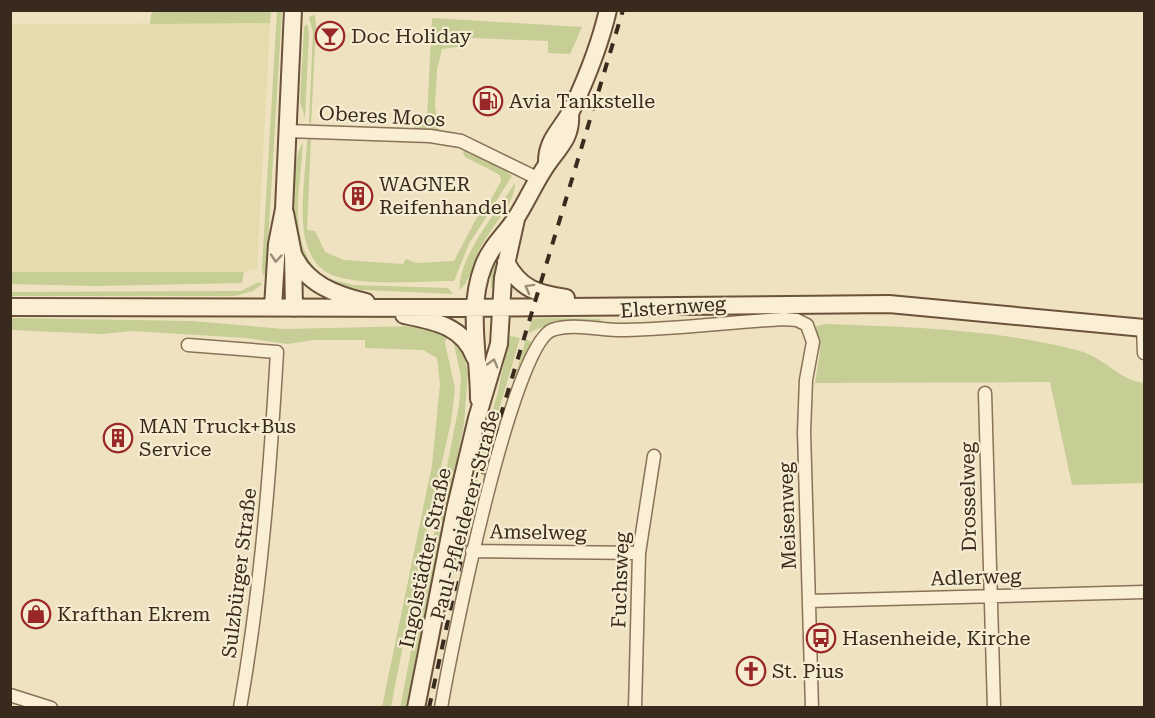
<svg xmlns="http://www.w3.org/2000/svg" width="1155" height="718" font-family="'Roboto Serif',serif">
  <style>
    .farmland { fill: #e5dcae }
    .green { fill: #c6cd95 }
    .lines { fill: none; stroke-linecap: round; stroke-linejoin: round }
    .street-casing { stroke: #897258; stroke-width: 15 }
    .secondary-casing { stroke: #6b533b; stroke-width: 20 }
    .street { stroke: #faefd4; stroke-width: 12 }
    .secondary { stroke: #faefd4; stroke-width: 16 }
    .rail { stroke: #382a1d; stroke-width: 4; stroke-dasharray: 10 10; stroke-linecap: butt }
    .oneway { stroke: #998c78 }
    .labels { text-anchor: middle; stroke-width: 4.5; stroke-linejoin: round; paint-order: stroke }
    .poi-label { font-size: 20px; fill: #382a1d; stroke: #f6ecd1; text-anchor: start }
    .street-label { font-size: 20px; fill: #382a1d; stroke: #f6ecd1 }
  </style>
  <rect width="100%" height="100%" fill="#efe2c1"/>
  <!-- farmland -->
  <path class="farmland" d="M270,23L257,269L244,272L131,274L11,272V24Z"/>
  <!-- green -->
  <path class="green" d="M155,11V10L271,11L270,23L150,24L151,14Z
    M277,11H282L266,275H263L262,267Z
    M315,15L316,26L311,126L309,121L313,32L309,17Z
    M432,18L582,27L570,54L548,53V41L471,38L470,40H459L458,47L442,49L437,70L435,106L439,130H414V120H427Z
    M307,24L309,32L305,118L300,102L304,27Z
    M311,139L307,230L315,231L325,252L344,260L403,264L406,259L416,263L454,261L484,204L490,201L501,181L500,175L465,157L463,152L465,149L502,168L512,176L469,244L454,281C421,281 358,287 330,274C314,267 306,248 304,232C300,202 306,170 307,140Z
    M303,143C301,183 288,234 314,267V271C304,265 296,247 294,235C292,216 291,157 303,143Z
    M515,183C516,200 495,223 485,240C474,256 473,277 460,290C456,260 499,208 515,183Z
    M500,250L495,285L491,288V271Z
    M11,272H244L242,283L96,286L11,284Z
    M321,277L354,285L448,288L453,294L343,289Z
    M259,282L262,284L253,291L235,296H11V292L241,291Z
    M11,318L192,321L284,329L421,326L447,333L445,343L455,388L451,422L415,583L391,707H382L432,465L440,384L437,358L423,350L365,348V340H313L288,344L246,338L132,331L102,334L11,330Z
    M551,318L601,319L602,326L555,322L528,333L532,319Z
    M824,324C909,327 998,329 1080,351C1105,358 1119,380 1144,383V483L1072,485L1050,382L815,383L820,351L814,327Z
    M510,336L520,338L461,539L425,707L422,708L456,537L497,395Z
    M453,339L461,348L468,372L464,424L408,707L400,708L459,405L461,377Z
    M526,339L535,344L508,400Z"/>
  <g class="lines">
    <!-- street casing -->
    <g class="street-casing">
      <path id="street" d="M287,131L430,136L461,141L539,179
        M1143,328L1144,353
        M188,345L277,352C270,472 261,589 240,708
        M985,393L994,708
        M472,551L639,553
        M809,601L1144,592
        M10,695L51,708
        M441,708C450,654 511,346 552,330C573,322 603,331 625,330C678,329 731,322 784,319L797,320L807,325L813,342L806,380L804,432L812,708
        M635,708L639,553L654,456"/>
    </g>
    <!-- secondary casing -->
    <g class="secondary-casing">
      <path id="secondary" d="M547,164C546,138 564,128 573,107C588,75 600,44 608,10
        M285,213L293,254L294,308
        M293,254C306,284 336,295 366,302
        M506,262C520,289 538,294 566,298
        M10,307L459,308L889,304L1144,328
        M273,307L277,244L284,209L293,10
        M404,315C434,321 464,326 475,358
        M479,399C479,355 467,309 483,267C490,247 505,235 516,218C527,201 535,182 546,166C558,148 572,138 570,114
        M416,708L455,510L477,418L499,344L503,278L516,219"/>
    </g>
    <!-- street -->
    <use href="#street" class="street"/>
    <!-- secondary -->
    <use href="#secondary" class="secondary"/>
    <!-- rail -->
    <path class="rail" d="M429,708L471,514L623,10"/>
  </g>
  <!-- one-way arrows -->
  <defs><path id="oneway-chevron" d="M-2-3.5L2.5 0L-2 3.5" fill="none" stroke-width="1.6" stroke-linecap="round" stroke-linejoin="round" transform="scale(1.5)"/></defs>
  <g class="oneway">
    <use href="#oneway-chevron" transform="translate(276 258) rotate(95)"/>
    <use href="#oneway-chevron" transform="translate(529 288) rotate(-151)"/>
    <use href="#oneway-chevron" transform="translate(493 363) rotate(-74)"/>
  </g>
  <!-- icons -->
  <defs>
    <g id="bar-ring" transform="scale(1.5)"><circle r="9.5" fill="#f6ecd1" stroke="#992727" stroke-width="1.5"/><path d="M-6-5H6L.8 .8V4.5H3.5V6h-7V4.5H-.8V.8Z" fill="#992727"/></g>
    <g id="fuel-ring" transform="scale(1.5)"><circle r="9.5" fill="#f6ecd1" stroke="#992727" stroke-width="1.5"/><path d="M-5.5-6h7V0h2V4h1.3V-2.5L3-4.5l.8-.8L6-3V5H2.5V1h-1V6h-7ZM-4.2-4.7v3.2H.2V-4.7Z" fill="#992727"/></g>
    <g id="building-ring" transform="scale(1.5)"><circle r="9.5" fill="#f6ecd1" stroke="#992727" stroke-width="1.5"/><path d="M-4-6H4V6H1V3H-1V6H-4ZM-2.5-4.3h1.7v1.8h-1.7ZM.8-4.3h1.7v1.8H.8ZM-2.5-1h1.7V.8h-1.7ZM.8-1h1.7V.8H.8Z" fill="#992727"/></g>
    <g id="shop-ring" transform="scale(1.5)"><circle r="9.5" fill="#f6ecd1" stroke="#992727" stroke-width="1.5"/><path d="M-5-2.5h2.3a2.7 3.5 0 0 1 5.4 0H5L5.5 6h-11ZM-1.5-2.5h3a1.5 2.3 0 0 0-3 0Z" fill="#992727"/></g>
    <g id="bus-ring" transform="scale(1.5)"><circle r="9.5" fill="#f6ecd1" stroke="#992727" stroke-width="1.5"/><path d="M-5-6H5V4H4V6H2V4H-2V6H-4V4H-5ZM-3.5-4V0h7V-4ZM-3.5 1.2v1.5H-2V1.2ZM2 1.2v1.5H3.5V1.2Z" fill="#992727"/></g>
    <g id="church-ring" transform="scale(1.5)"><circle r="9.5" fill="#f6ecd1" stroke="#992727" stroke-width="1.5"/><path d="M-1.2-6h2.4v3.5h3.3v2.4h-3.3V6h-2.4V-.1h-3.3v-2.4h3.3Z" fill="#992727"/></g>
  </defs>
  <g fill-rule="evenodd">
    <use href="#bar-ring" x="330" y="36"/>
    <use href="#fuel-ring" x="488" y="101"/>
    <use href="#building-ring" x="358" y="196"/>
    <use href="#building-ring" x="118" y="438"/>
    <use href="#shop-ring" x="36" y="614"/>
    <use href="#bus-ring" x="821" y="638"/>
    <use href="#church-ring" x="751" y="671"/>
  </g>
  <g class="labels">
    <!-- poi labels -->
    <g class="poi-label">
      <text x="351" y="43">Doc Holiday</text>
      <text x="509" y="108">Avia Tankstelle</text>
      <text x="379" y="191">WAGNER<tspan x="379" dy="23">Reifenhandel</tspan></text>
      <text x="139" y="433">MAN Truck+Bus<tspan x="139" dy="23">Service</tspan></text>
      <text x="57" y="621">Krafthan Ekrem</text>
      <text x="842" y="645">Hasenheide, Kirche</text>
      <text x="772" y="678">St. Pius</text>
    </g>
    <!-- street labels -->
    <g class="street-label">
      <text transform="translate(382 116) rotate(3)" y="7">Oberes Moos</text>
      <text transform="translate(673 307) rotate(-4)" y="7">Elsternweg</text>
      <text transform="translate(968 497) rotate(-91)" y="7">Drosselweg</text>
      <text transform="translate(465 515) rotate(-75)" y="7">Paul-Pfleiderer-Straße</text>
      <text transform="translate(787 516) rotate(-92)" y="7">Meisenweg</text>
      <text transform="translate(538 532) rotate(1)" y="7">Amselweg</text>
      <text transform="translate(425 558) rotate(-78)" y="7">Ingolstädter Straße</text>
      <text transform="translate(239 573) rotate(-83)" y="7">Sulzbürger Straße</text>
      <text transform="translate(976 577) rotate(-2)" y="7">Adlerweg</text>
      <text transform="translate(620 580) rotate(-88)" y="7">Fuchsweg</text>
    </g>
  </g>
  <!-- border -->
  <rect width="1155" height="718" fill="none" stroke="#382a1d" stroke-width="24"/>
</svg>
